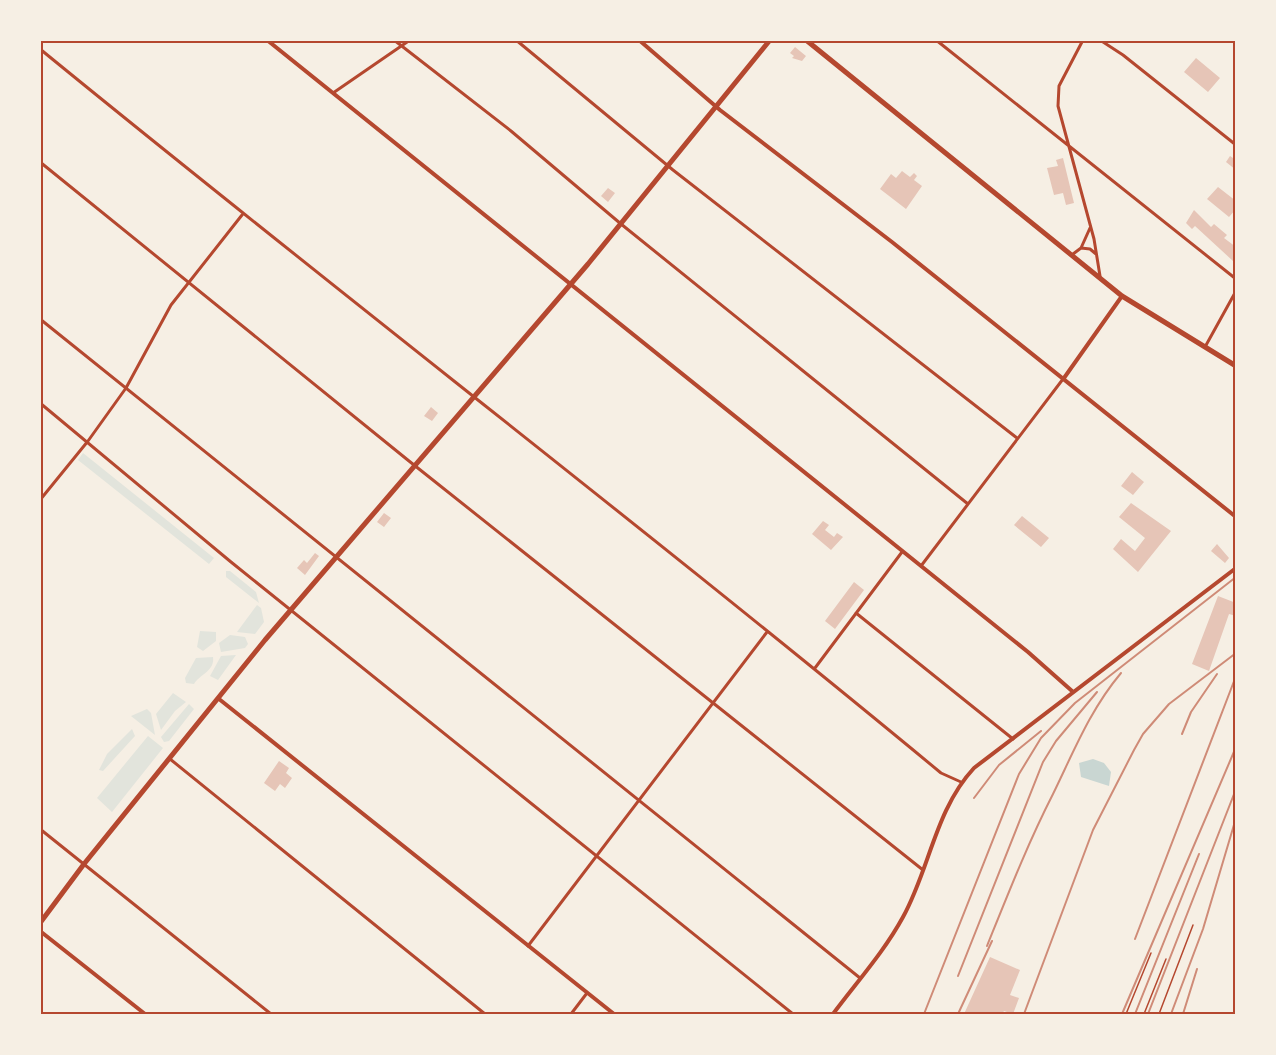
<svg xmlns="http://www.w3.org/2000/svg" width="1276" height="1055" font-family="Helvetica,sans-serif">
  <style>
    .green { fill: #e2e4dc }
    .water { fill: #c9d6d2 }
    .building { fill: #e6c5b7 }
    .lines { fill: none; stroke-linecap: round; stroke-linejoin: round }
    .path { stroke: #b5482f; stroke-width: 1.5 }
    .minor { stroke: #b5482f; stroke-width: 3 }
    .tertiary { stroke: #b5482f; stroke-width: 4 }
    .primary { stroke: #b5482f; stroke-width: 5 }
    .rail { stroke: #cf8b77; stroke-width: 2 }
    .neatline { fill: none; stroke: #b5482f; stroke-width: 2 }
  </style>
  <rect width="100%" height="100%" fill="#f6efe4"/>
  <!-- green -->
  <path class="green" d="M83,453L214,558L209,564L78,460Z
    M226,571H230L256,592L259,603L226,577Z
    M257,605L261,608L264,622L255,634L237,632Z
    M200,631L216,632V641L203,651L197,647Z
    M230,635L245,637L248,644L245,648L221,652L219,643Z
    M236,655L218,680L210,676L221,656Z
    M213,657C215,671 200,674 194,684L186,683L185,678L196,658Z
    M173,693L186,702L175,711L161,730L156,714Z
    M189,704L194,709L169,741L164,742L161,737Z
    M147,709L151,713L155,735L131,716Z
    M132,729L135,736L103,771L99,770L107,754Z
    M148,736L163,748L112,812L97,798Z"/>
  <!-- water -->
  <path class="water" d="M1093,759L1104,763L1111,772L1109,786L1081,777L1079,763Z"/>
  <!-- building -->
  <path class="building" d="M795,47L806,56L802,61L792,58L794,56L790,53Z
    M1196,58L1220,78L1208,92L1184,72Z
    M1230,156L1236,160V170L1226,162Z
    M1063,158L1074,203L1066,205L1063,193L1054,195L1047,168L1058,166L1056,160Z
    M902,171L910,177L914,173L917,176L914,180L922,186L906,209L880,189L891,174L896,178Z
    M1218,187L1236,201V209L1229,217L1207,199Z
    M608,188L615,193L608,202L601,196Z
    M1194,210L1211,227L1214,224L1227,235L1224,238L1236,247L1233,261L1195,226L1192,229L1186,223Z
    M431,407L438,413L432,421L424,416Z
    M1132,472L1144,482L1133,495L1121,486Z
    M1131,503L1171,531L1138,572L1113,549L1121,539L1135,551L1145,538L1119,517Z
    M384,513L391,518L384,527L377,522Z
    M1022,516L1049,538L1041,547L1014,525Z
    M823,521L829,525L825,530L834,537L837,533L843,537L831,550L812,534Z
    M1217,544L1229,558L1225,563L1211,551Z
    M315,553L319,556L305,575L297,568L304,560L307,563Z
    M854,582L864,590L835,629L825,621Z
    M1218,596L1236,603V616L1229,614L1209,671L1192,664Z
    M279,761L289,768L286,773L292,778L285,788L280,784L275,791L264,783Z
    M990,957L1020,970L1010,995L1019,998L1013,1014L1004,1011L1002,1014H964Z"/>
  <g class="lines">
    <!-- path -->
    <path class="path" d="M1126,1014L1151,953
      M1144,1014L1166,959
      M1159,1014L1193,925"/>
    <!-- minor -->
    <path class="minor" d="M394,40L511,131L621,224L968,504
      M516,40L673,170L1017,438
      M936,40L1236,279
      M1083,40L1059,86L1058,106L1094,239L1100,276
      M1100,40L1123,55L1236,145
      M40,49C338,293 644,527 941,773L961,782
      M333,93L410,40
      M40,162L409,461L923,870
      M1081,248L1090,249L1096,254
      M1073,254L1081,248L1090,228
      M40,319L860,978
      M1205,347L1236,291
      M40,403L231,562L793,1014
      M40,500L88,441L126,388L171,305L242,215
      M921,566L1063,379
      M856,613L1013,739
      M815,668L902,552
      M170,759L485,1014
      M40,829L271,1014
      M528,946L767,632
      M571,1014L587,993"/>
    <!-- tertiary -->
    <path class="tertiary" d="M267,40L1028,652L1072,691
      M639,40L720,110L892,242L1236,517
      M1064,378L1122,296
      M219,699L614,1014
      M40,931L145,1014
      M833,1014C856,983 884,952 903,917C930,868 935,810 974,768L1236,568"/>
    <!-- primary -->
    <path class="primary" d="M806,40L1122,296L1236,366
      M40,923L84,864L265,640L588,264L770,40"/>
    <!-- rail -->
    <path class="rail" d="M1182,734L1191,712L1217,674
      M974,798L999,765L1041,731
      M1135,939L1236,676
      M987,946C1008,894 1028,843 1053,794C1074,751 1090,710 1121,673
      M958,976L1043,762L1056,741L1097,692
      M924,1014L1019,774L1041,738L1075,703L1236,577
      M958,1014L992,941
      M1024,1014L1093,830L1134,750L1143,734L1169,704L1236,653
      M1122,1014L1236,747
      M1135,1014L1199,854
      M1148,1014L1236,789
      M1171,1014L1203,929L1236,818
      M1183,1014L1197,969"/>
  </g>
  <!-- border -->
  <rect width="1276" height="1055" fill="none" stroke="#f6efe4" stroke-width="84"/>
  <rect x="42" y="42" width="1192" height="971" class="neatline"/>
</svg>
